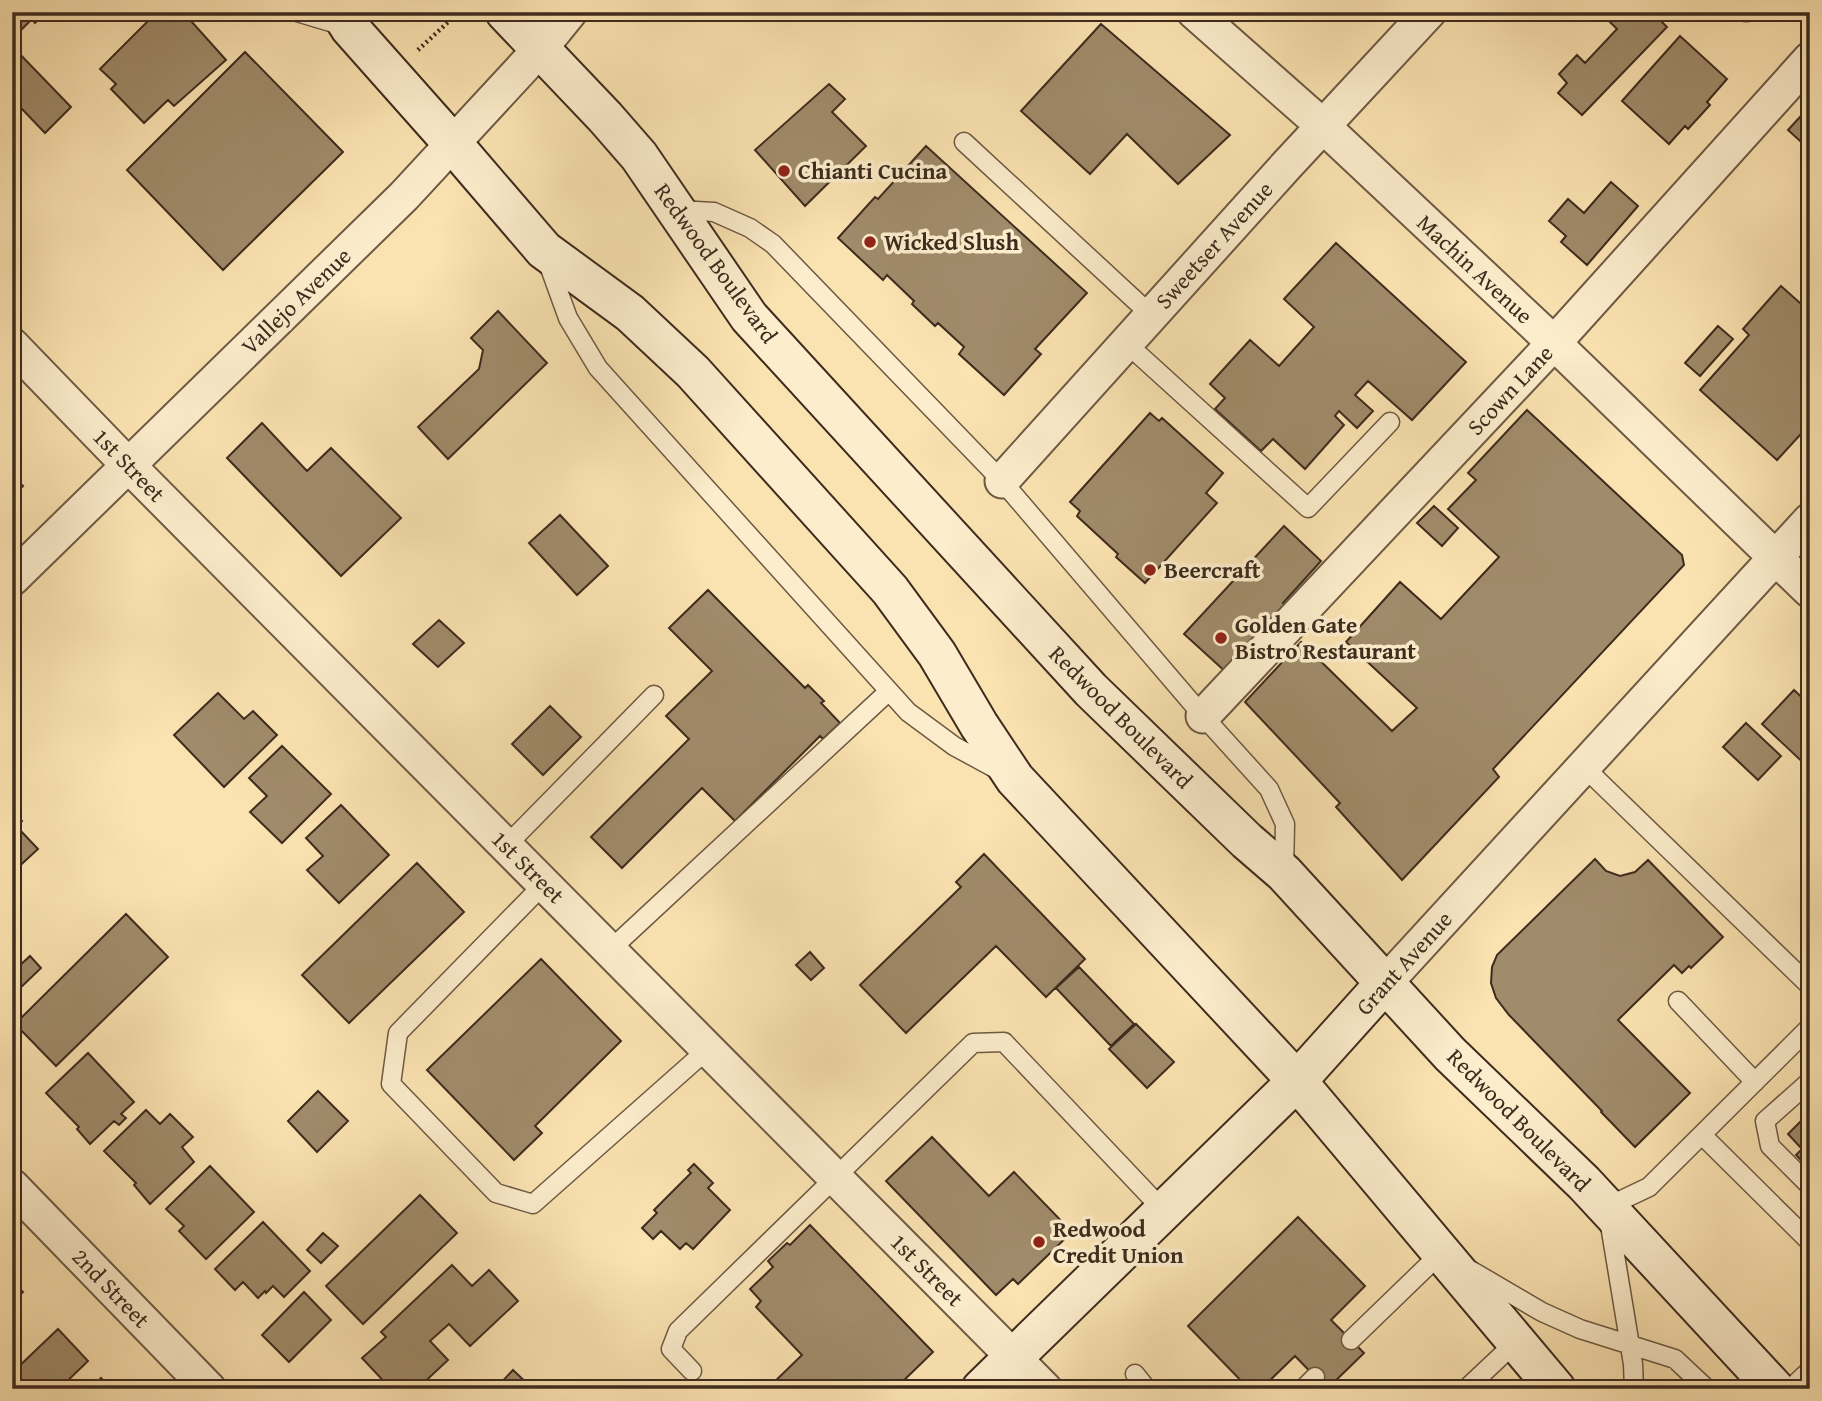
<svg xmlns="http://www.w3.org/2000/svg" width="1822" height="1401" font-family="'Gentium Book Plus',serif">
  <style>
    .building { fill: #a08b6a; stroke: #3e2b1e; stroke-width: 2 }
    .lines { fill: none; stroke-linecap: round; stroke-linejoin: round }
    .lane-casing { stroke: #6d5943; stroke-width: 21 }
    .street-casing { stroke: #6d5943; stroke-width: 37 }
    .secondary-casing { stroke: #3e2b1e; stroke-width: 42 }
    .path { stroke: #3e2b1e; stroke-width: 4.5; stroke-dasharray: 2 3.5; stroke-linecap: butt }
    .lane { stroke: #fcedcc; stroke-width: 18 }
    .street { stroke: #fcedcc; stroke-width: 33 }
    .secondary { stroke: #fcedcc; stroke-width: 38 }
    .poi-dot { fill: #8f2418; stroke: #fcedcc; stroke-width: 2.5 }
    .labels { text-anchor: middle; stroke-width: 7; stroke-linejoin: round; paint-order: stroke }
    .poi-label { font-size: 23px; font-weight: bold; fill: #3e2b1e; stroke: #fcedcc; text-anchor: start }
    .street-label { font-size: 23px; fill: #3e2b1e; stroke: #fcedcc }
  </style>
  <rect width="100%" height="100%" fill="#fbe3b1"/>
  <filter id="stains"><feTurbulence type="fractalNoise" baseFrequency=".00286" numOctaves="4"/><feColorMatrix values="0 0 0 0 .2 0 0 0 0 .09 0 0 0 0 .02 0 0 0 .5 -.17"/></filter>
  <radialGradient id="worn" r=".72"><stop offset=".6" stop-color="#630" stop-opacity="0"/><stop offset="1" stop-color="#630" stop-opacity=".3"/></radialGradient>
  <!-- building -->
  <path class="building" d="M12,12H46L35,23L32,19L12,39Z
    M157,12H183L226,60L174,106L168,100L144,123L111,89L116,84L100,69Z
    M1600,12H1652L1667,27L1582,115L1558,93L1567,83L1559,74L1577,55L1585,63L1617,29Z
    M1101,24L1230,135L1178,184L1127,134L1090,174L1021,111Z
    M1680,36L1727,79L1707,102L1710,105L1688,129L1685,126L1669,144L1622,101Z
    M12,46L71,107L45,133L22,109L12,118Z
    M245,52L343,152L223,270L127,170Z
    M829,84L845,99L832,112L866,146L805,206L755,150Z
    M1810,106V150L1788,130Z
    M926,146L1087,293L1035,349L1041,354L1004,395L959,354L964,347L938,323L935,326L912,304L914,301L887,275L883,280L838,238L875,197L878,199Z
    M1611,182L1638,206L1587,265L1561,242L1566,236L1549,221L1568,199L1584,213Z
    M1336,243L1466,362L1412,420L1368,381L1355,395L1373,411L1357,428L1339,411L1335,416L1344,425L1305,469L1273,439L1261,451L1215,409L1225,398L1210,384L1250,340L1279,366L1314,327L1284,299Z
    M1781,286L1810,312V424L1777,460L1700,390L1749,335L1743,329Z
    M498,311L547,363L448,459L418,427L479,369L483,350L471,338Z
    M1718,326L1733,339L1700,376L1685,363Z
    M1527,410L1682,555L1684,565L1493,769L1499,777L1402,880L1336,807L1340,803L1245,702L1301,642L1392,731L1417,708L1346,642L1400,582L1441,619L1499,557L1448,509L1476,480L1468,473Z
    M1150,413L1159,421L1162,418L1223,473L1206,493L1217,503L1145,583L1116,557L1118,554L1077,516L1080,511L1070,502Z
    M262,423L307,471L331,448L401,518L341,576L227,458Z
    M12,475L23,486L12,497Z
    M1434,506L1458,528L1442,546L1417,523Z
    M560,515L608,566L577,595L529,543Z
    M1284,526L1321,561L1283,603L1287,607L1227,673L1184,634Z
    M708,590L805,688L808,685L824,701L821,703L840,723L823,739L820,736L735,821L702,788L622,868L591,837L689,739L666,716L712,671L669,628Z
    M439,620L464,643L438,667L413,644Z
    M1794,690L1810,705V769L1762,724Z
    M218,693L244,719L253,711L277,735L224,787L174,735Z
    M550,706L581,737L543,775L512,744Z
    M1746,723L1781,756L1758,780L1723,747Z
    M282,746L331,794L282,843L250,812L267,796L249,778Z
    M341,805L389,855L339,903L307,870L323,856L306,838Z
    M12,811L22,821L17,827L38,849L12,873Z
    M984,854L1085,959L1046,997L996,946L906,1033L860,985L961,887L956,882Z
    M1595,859L1606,871L1620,876L1635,872L1648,860L1723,937L1691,968L1689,966L1682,973L1674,965L1618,1020L1690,1093L1635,1147L1601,1112L1602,1111L1509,1015L1496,998L1491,983L1492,967L1497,955Z
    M417,863L464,912L349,1023L302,975Z
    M126,914L168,957L56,1066L15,1024Z
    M810,952L824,968L811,980L796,965Z
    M30,956L41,968L12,996V961L18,967Z
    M541,959L621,1041L535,1126L542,1133L514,1160L427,1070Z
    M1079,967L1134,1024L1111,1046L1056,988Z
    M1136,1024L1174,1062L1147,1088L1109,1049Z
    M88,1053L134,1102L121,1114L126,1118L119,1125L114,1121L90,1144L77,1129L79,1127L46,1093Z
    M318,1091L348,1121L317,1152L288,1121Z
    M146,1110L160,1124L170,1114L193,1137L182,1147L194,1162L150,1204L134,1185L136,1183L104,1151Z
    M1810,1112V1169L1796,1155L1802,1149L1788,1134Z
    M932,1137L989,1196L1014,1172L1072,1232L1018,1284L1013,1279L996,1295L886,1181Z
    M694,1164L713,1183L708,1188L730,1210L693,1249L686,1243L680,1249L661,1231L653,1239L642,1228L657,1213L654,1210L691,1173L688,1170Z
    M210,1166L254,1212L206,1259L179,1231L184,1226L166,1209Z
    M420,1195L457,1233L363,1324L326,1286Z
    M1298,1217L1365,1286L1331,1320L1364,1353L1327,1389L1295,1356L1261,1389H1249L1188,1326Z
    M263,1222L310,1271L284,1297L273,1286L266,1293L265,1291L258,1298L243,1282L235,1290L215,1269Z
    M810,1225L933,1352L895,1389H767L802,1355L756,1307L761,1301L750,1289L773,1267L768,1261L787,1243L790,1245Z
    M323,1233L338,1246L321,1263L307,1250Z
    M452,1265L472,1286L489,1270L518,1301L470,1346L449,1324L430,1341L448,1360L418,1388L416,1386L413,1389H399L395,1384L390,1388L362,1358L386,1337L381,1332Z
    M12,1281L23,1292L12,1302Z
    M304,1292L331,1320L289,1362L262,1335Z
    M58,1329L88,1361L59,1389H12V1373Z
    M513,1370L533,1389H495Z
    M101,1378L112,1389H90Z"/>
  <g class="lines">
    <!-- lane casing -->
    <g class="lane-casing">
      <path id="lane" d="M297,12L344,26
        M1745,12H1747
        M964,142L1151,315
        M678,210L714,212L750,228L773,244L1002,481L1203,716L1269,789L1285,824L1284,873
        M547,260L568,318L598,368L908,712L954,746L1000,771
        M1126,343L1308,508L1390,422
        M1584,767L1810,986
        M506,846L654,695
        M544,884L398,1033L391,1084L496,1193L533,1204L708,1049
        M610,950L889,691
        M1678,1001L1755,1082
        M1810,1081L1765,1121L1770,1146L1810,1186
        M1702,1135L1810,1242
        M1472,1271L1542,1312L1580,1329L1675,1359L1707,1389
        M1351,1340L1442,1252L1445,1254
        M692,1371L671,1349L678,1331L973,1043L1004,1042L1164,1211
        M1135,1374L1147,1389
        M1303,1389L1315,1377
        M1466,1389L1517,1341
        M1634,1389L1633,1364L1607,1207L1649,1187L1810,1027
        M1790,1389L1810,1370"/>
    </g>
    <!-- street casing -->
    <g class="street-casing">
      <path id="street" d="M1194,12L1323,126L1554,343L1810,591
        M12,345L128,465L1045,1389
        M1002,481L1286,166L1429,12
        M12,579L404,196L540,49L570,12
        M1203,716L1554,343L1810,59
        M1386,982L1810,520
        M12,1186L209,1389"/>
    </g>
    <!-- secondary casing -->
    <g class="secondary-casing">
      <path id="secondary" d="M340,12L350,28L453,144L544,250L630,313L693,372L890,590L937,654L979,725L1015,779L1297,1081L1556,1389
        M505,12L605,117L639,156L749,317L1091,690L1247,841L1284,873L1450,1054L1584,1183L1775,1389
        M981,1389L1297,1081L1386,982"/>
    </g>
    <!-- path -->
    <path class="path" d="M418,50L459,12"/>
    <!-- lane -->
    <use href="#lane" class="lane"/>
    <!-- street -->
    <use href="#street" class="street"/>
    <!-- secondary -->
    <use href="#secondary" class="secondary"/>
  </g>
  <!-- markers -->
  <g class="poi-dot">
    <circle cx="784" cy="171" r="7"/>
    <circle cx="870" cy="242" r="7"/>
    <circle cx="1150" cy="570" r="7"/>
    <circle cx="1221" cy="638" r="7"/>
    <circle cx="1039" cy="1242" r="7"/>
  </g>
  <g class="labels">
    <!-- poi labels -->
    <g class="poi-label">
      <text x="798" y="179">Chianti Cucina</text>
      <text x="884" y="250">Wicked Slush</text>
      <text x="1164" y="578">Beercraft</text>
      <text x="1235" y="633">Golden Gate<tspan x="1235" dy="26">Bistro Restaurant</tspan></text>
      <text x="1053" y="1237">Redwood<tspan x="1053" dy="26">Credit Union</tspan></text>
    </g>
    <!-- street labels -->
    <g class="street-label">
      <text transform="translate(1214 245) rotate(-48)" y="8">Sweetser Avenue</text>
      <text transform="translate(716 263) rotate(54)" y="8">Redwood Boulevard</text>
      <text transform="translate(1475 269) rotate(43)" y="8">Machin Avenue</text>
      <text transform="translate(296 301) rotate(-44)" y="8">Vallejo Avenue</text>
      <text transform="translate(1510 390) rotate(-47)" y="8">Scown Lane</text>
      <text transform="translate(129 465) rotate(46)" y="8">1st Street</text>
      <text transform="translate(1121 717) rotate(45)" y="8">Redwood Boulevard</text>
      <text transform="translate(528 867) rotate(45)" y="8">1st Street</text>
      <text transform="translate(1404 963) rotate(-48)" y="8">Grant Avenue</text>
      <text transform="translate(1519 1120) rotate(45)" y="8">Redwood Boulevard</text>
      <text transform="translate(927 1270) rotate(45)" y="8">1st Street</text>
      <text transform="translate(111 1288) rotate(46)" y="8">2nd Street</text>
    </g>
  </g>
  <!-- margin -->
  <rect width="1822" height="1401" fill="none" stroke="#fbe3b1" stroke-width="42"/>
  <rect x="14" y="14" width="1794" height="1373" fill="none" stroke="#3e2b1e" stroke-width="3.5"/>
  <rect x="21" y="21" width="1780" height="1359" fill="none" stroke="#3e2b1e" stroke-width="2"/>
  <rect width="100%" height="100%" filter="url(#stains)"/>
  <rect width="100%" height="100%" fill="url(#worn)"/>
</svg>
